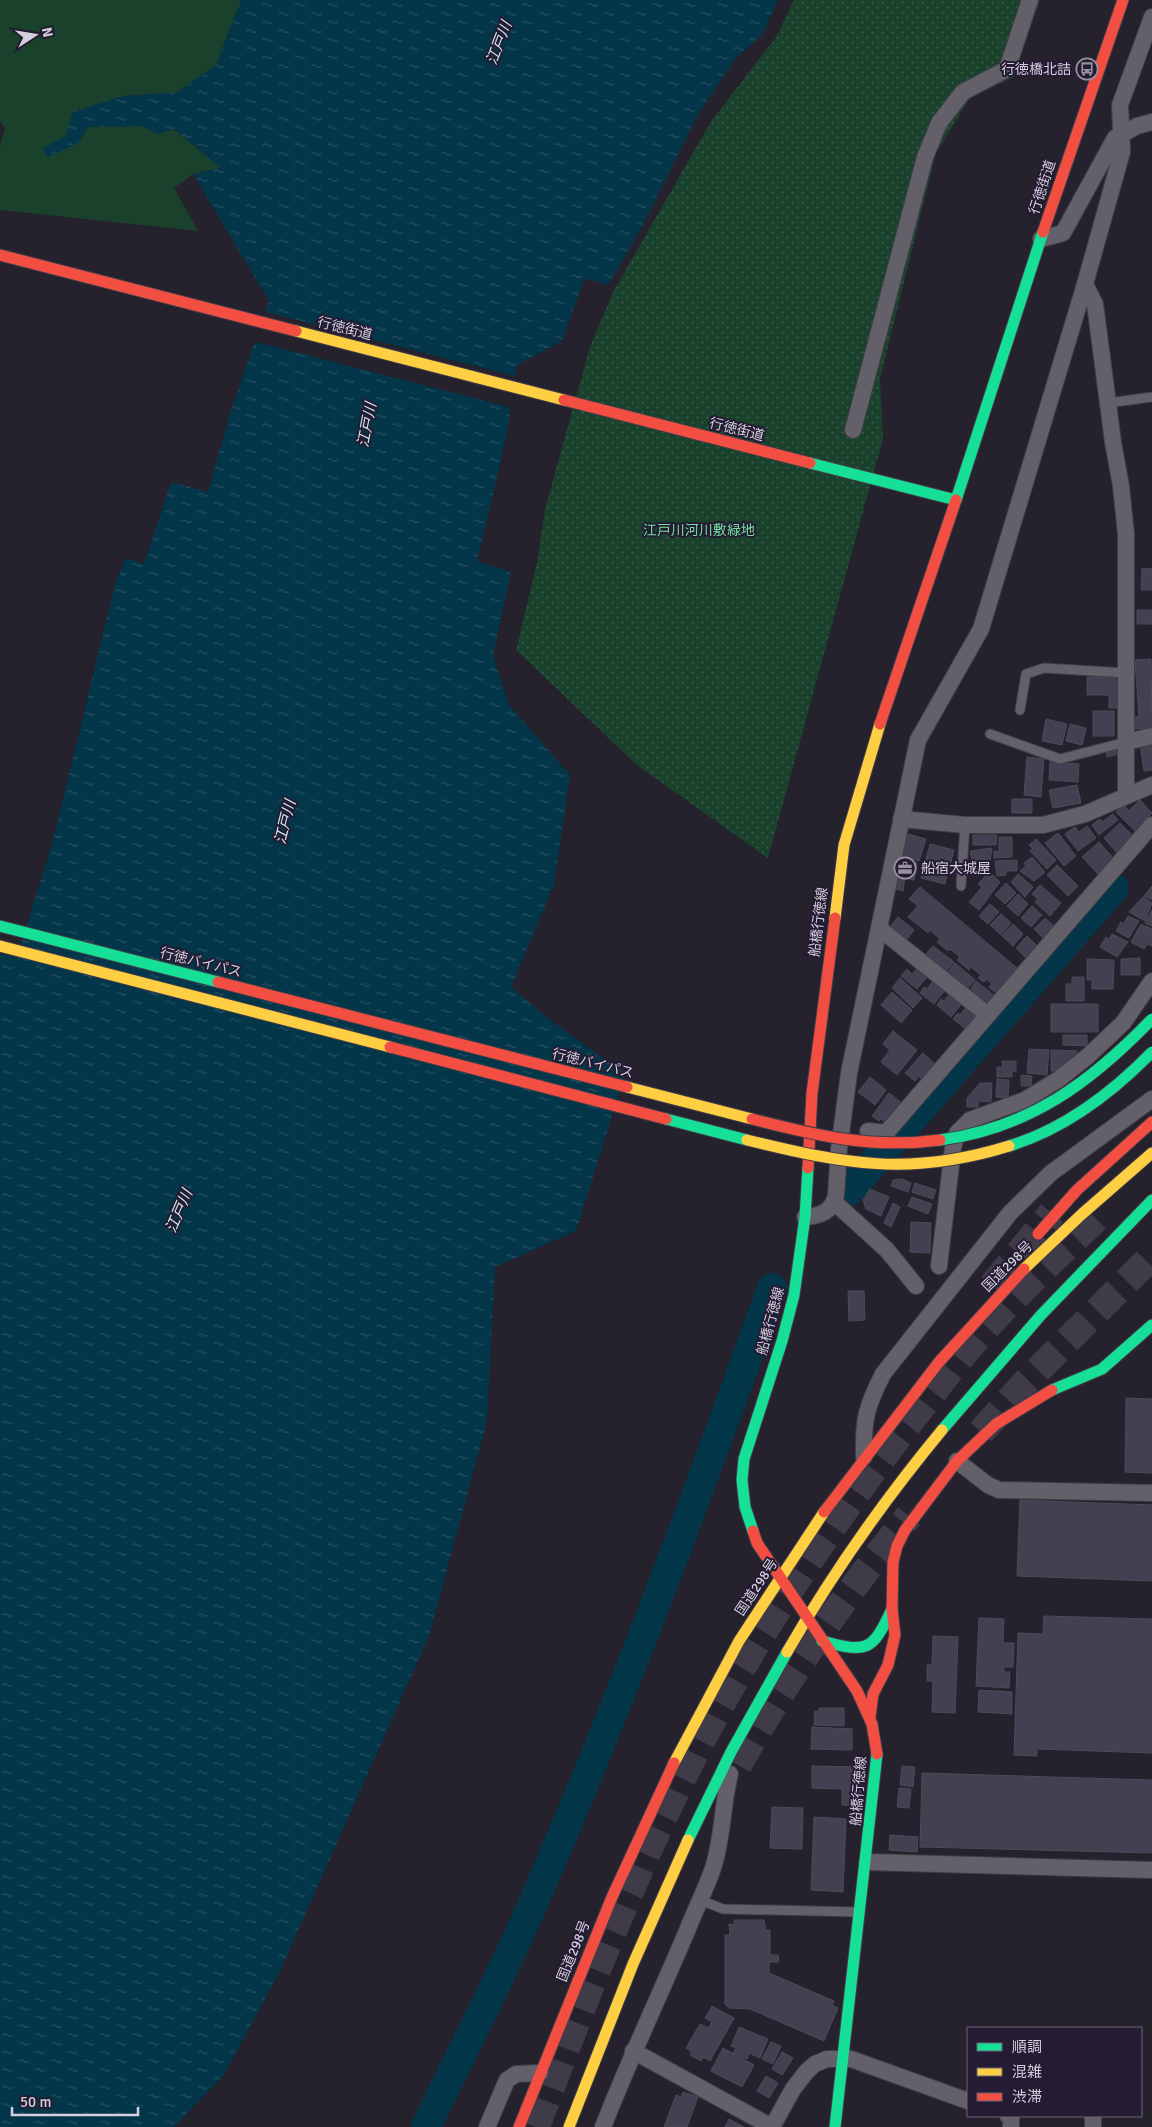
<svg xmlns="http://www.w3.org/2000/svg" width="1152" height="2127" font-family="Signika,'Noto Sans JP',sans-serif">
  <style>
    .green { fill: #19412b }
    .park { fill: url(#park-dots) }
    .water { fill: url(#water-ripples) }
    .pier { fill: #25212d }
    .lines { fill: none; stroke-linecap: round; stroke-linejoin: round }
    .river { stroke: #033649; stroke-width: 30 }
    .building { fill: #434052; stroke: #4d4b56 }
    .highway-tunnel { stroke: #3f3b48; stroke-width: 28; stroke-dasharray: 28 14; stroke-linecap: butt }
    .lane-casing { stroke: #423e49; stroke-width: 11 }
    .street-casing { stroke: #423e49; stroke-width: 18 }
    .fast-casing { stroke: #423e49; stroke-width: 13 }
    .slow-casing { stroke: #423e49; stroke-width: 13 }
    .jam-casing { stroke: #423e49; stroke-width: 13 }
    .lane { stroke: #63606a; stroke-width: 9 }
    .street { stroke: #63606a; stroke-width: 16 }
    .fast { stroke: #16e098; stroke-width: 11 }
    .slow { stroke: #ffcf43; stroke-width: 11 }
    .jam { stroke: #f24e42; stroke-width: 11 }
    .fast-bridge-casing { stroke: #423e49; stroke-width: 13; stroke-linecap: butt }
    .slow-bridge-casing { stroke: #423e49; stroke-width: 13; stroke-linecap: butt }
    .jam-bridge-casing { stroke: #423e49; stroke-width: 13; stroke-linecap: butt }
    .fast-bridge { stroke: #16e098; stroke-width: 11 }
    .slow-bridge { stroke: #ffcf43; stroke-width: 11 }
    .jam-bridge { stroke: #f24e42; stroke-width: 11 }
    .labels { text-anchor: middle; stroke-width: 4; stroke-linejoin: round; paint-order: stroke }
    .poi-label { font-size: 14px; fill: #d4cfde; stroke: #241c32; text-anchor: end }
    .street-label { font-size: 14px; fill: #d4cfde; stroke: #241c32 }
    .park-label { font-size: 14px; fill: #75df9e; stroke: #241c32 }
    .water-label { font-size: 15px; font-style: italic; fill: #d3e8f3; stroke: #241c32 }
  </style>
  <defs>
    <pattern id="park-dots" width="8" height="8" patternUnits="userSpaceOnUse" patternTransform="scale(1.25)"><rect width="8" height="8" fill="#19412b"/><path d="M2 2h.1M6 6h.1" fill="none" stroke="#3a5b49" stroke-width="1.8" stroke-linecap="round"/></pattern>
    <pattern id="water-ripples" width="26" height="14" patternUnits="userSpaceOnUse" patternTransform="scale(1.25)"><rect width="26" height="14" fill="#033649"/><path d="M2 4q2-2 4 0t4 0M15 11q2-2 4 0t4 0" fill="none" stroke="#275263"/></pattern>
  </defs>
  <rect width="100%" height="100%" fill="#25212d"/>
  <!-- green -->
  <path class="green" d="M0,0H241L216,65L178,92L123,96L65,136L47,157L78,143L88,127L143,126L157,134L174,129L221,168L193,174L174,188L198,231L0,210V145L5,128L0,121Z"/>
  <!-- park -->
  <path class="park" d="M794,0H1040L1014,77L970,98L936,153L880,379L883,439L768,858L638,766L516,650L537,563L545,509L590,347L613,292L712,120L777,36Z"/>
  <!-- water -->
  <path class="water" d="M241,0H778L762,35L735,59L697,116L642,227L608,285L585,278L562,341L517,365L506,438L477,561L511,572L493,655L509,705L570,775L554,885L511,987L549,1019L625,1074L576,1231L495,1267L487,1421L429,1636L281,1969L224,2075L174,2127H0V955L18,953L52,844L116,581L126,558L144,564L171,482L208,492L230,413L269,301L193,174L221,168L174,129L157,134L143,126L88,127L78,143L47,157L42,149L65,136L73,112L123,96L178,92L216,65Z"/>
  <!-- pier -->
  <path class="pier" d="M262,311L518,377L513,408L252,341Z"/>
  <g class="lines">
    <!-- river -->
    <path class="river" d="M848,1192L1114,888
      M426,2127C463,2049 504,1972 538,1892C624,1694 699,1492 772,1288"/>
  </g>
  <!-- building -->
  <path class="building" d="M1142,568L1152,569V590H1141Z
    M1137,610H1152V624H1137Z
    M1151,659L1152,728L1134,729V717H1139L1135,660Z
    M1087,677H1122V708H1109V695H1087Z
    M1093,711H1114V736H1093Z
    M1046,719L1067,724L1062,745L1042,741Z
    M1070,724L1086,728L1082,745L1066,741Z
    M1152,743V770L1144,771L1140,744Z
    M1121,745L1122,753L1107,757L1105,748Z
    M1027,757L1044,759L1041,797L1024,795Z
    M1050,762L1079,764L1078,782L1049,780Z
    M1077,785L1081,803L1053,808L1049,790Z
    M1012,799H1032V813H1012Z
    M1140,800L1152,813L1135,831L1116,812L1124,805L1129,811Z
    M1113,814L1118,820L1099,835L1092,825L1100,819L1102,822Z
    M1120,823L1135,838L1118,854L1104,838Z
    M1087,826L1096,838L1078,851L1065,834L1075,827L1079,832Z
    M1058,833L1076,856L1064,866L1045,843Z
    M908,834L926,839L919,861L902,856Z
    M973,835H997L996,845H973Z
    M999,837H1012V857L994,858V851H999Z
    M1036,839L1056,860L1047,869L1030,851L1033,849L1029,845Z
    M1099,842L1115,860L1099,875L1082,857Z
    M930,844L954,850L945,884L921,878Z
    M992,848L989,868L974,869L970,851Z
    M1032,857L1045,872L1034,881L1020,871L1026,866L1024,863Z
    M898,859L917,863L914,880L905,878L903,891L892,888Z
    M1017,860V871H1006V875L997,876L995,861Z
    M1057,865L1078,886L1068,896L1047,875Z
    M989,872L1000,882L979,910L969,902L982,887L978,884Z
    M1018,874L1033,887L1025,897L1011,882Z
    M1006,883L1016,893L1005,904L995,895Z
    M1040,885L1061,903L1050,916L1035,902L1038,899L1032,894Z
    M1152,886V900L1144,896Z
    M920,887L1017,968L996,993L989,987L992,984L986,979L984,982L978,978L981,975L971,967L969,970L957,960L960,957L950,949L948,951L937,942L940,939L930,930L928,933L908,917L918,906L909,899Z
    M1018,894L1028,904L1018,916L1007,906Z
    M1143,897L1152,903L1145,921L1129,912Z
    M990,904L999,912L988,924L979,916Z
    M1032,906L1042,915L1031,927L1021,918Z
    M1152,910V926L1145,923Z
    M1001,914L1011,923L1001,935L990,925Z
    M1128,916L1139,921L1129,938L1116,931L1121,922L1124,924Z
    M898,917L914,930L905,942L889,928Z
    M1045,918L1055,927L1044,939L1034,929Z
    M1013,924L1023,934L1013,946L1002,936Z
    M1141,924L1152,929V946L1147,944L1144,949L1131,942Z
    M1112,934L1128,942L1117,957L1100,947L1106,937L1109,939Z
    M1027,936L1037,946L1026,958L1016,948Z
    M933,946L954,962L945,973L924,956Z
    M1140,958V975H1121V959Z
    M1087,959L1114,960L1113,989H1092V980H1087Z
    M955,963L975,980L965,991L946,975Z
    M919,966L929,975L917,989L901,976L907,969L912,974Z
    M1072,977H1084V1001H1066V984H1072Z
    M900,978L922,998L913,1008L892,988Z
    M934,980L946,989L934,1004L920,993L924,987L927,989Z
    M976,981L996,997L987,1008L968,993Z
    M892,992L912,1010L901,1023L881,1005Z
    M951,992L963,1002L951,1017L937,1005L941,999L944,1001Z
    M1051,1004H1098V1032H1051Z
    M967,1006L979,1015L967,1030L953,1019L958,1013L960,1015Z
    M893,1031L917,1050L897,1075L881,1062L890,1050L883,1044Z
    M1063,1035H1087V1046L1063,1045Z
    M1029,1049L1049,1050L1047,1075L1027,1073Z
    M1051,1050L1077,1051V1058L1057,1071H1051Z
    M923,1053L935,1064L922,1079L919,1076L915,1081L905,1073Z
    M1002,1061H1016V1071H1012V1077H997V1067H1003Z
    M1021,1075L1032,1076L1031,1086H1021Z
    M870,1077L886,1090L875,1105L858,1092Z
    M997,1079L1009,1080L1008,1098L996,1097Z
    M980,1083H992L991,1102L979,1101L978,1107H967V1098Z
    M889,1093L903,1104L887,1123L881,1119L879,1121L872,1116Z
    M902,1179L911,1183L908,1192L891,1186L893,1180Z
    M915,1183L936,1190L933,1199L912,1192Z
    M870,1189L889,1197L881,1216L866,1209L863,1200Z
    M912,1197L932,1204L928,1214L908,1206Z
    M893,1203L900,1207L891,1227L884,1223Z
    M911,1222L931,1223L930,1253L910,1252Z
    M848,1291H864L865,1320L849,1321Z
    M1126,1398L1152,1399V1473L1125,1472Z
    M1020,1500L1152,1505V1581L1017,1576Z
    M1044,1616L1152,1619V1753L1037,1749V1756L1014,1755L1018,1633L1043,1634Z
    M979,1618L1004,1619L1003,1643H1014L1013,1667H1004V1672H1010L1009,1688L976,1686Z
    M933,1636L958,1637L955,1713L932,1712L933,1681H927V1665H932Z
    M979,1690L1012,1692V1714L978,1712Z
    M819,1708H844V1726L814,1725L815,1711H819Z
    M812,1727L852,1729V1750L811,1749Z
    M812,1766L861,1767V1806L842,1805V1789L812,1788Z
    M902,1766L915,1767L913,1787L900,1785Z
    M922,1773L1152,1780V1853L920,1847Z
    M899,1788L911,1789L909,1808L897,1807Z
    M772,1807L803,1808L802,1849L770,1848Z
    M814,1817L846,1819L843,1892L811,1890Z
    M890,1835L918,1837L917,1852L889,1850Z
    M734,1920H764L766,1930H770V1955H778L779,1962H769V1973L834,2001L832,2005L838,2008L824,2041L750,2009L729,2008L725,2004V1935H730L729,1924L734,1925Z
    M712,2006L734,2018L710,2061L703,2057L701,2061L690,2055L692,2052L686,2048L700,2024L708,2028L712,2022L705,2018Z
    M739,2027L768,2039L760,2058L749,2053L747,2059L733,2053L736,2048L731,2046Z
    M771,2042L781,2046L773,2064L762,2059Z
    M723,2048L754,2065L742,2087L711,2071Z
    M782,2052L793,2058L782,2075L772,2069Z
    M766,2076L778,2083L769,2098L757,2091Z
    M683,2092L698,2097L687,2127H664L676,2095L681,2097Z
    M729,2119L744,2127H725Z"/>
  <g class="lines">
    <!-- highway-tunnel -->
    <path class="highway-tunnel" d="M992,1286L1052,1213
      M981,1432L1024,1384L1152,1256
      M738,1765C788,1677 845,1594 909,1516
      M536,2127C579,2013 623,1900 676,1791C735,1669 808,1557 889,1449C918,1412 946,1374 977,1338C1015,1295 1058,1255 1100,1215"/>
    <!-- lane casing -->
    <g class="lane-casing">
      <path id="lane" d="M1108,403L1152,397
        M1020,710L1026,674L1044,668L1126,673
        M990,734L1060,759L1126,742
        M961,886L965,825
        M700,1900L723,1909L858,1912"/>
    </g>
    <!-- street casing -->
    <g class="street-casing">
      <path id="street" d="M1041,239L1063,233L1115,138L1137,126L1152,122
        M1085,284L1095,304L1113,442L1121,486L1126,534V795
        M853,430L925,157L939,123L963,92L1007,69L1030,0
        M1126,742L1152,736
        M901,819L965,825H1043L1085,814L1152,785
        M880,929L988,1015
        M868,1131L886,1133L1152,825
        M834,1202L887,1250L916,1286
        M805,1217C820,1216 832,1212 836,1195L839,1149L849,1073L918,740L981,629L1085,284L1122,152L1120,105L1152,17
        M939,1266L953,1148L957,1133L970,1120L1025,1100L1059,1079L1088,1056L1123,1023L1152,981
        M864,1457C863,1420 866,1407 883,1374L1010,1213L1051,1173L1152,1099
        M957,1461L988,1485L999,1490L1152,1493
        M867,1862L1152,1870
        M633,2051L772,2127L793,2089L807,2071L815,2064L827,2059H851L968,2101
        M1008,2116L1011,2117V2127
        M487,2127L507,2080L516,2074L540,2073
        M603,2127C629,2060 659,1997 687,1931C695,1910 706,1889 713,1868C723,1838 722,1805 730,1774
        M1093,2127V2116"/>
    </g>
    <!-- fast casing -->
    <g class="fast-casing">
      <path id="fast" d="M810,463L956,500L1043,232
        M0,926L218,982
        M666,1119L747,1140
        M1052,1390L1102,1369L1152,1325
        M942,1430L1041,1315L1152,1200
        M753,1531L745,1507L742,1480L744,1459L782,1341L794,1295L805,1217L808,1168
        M822,1641C867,1653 872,1652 892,1609
        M688,1840L731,1752L787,1652
        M835,2127L877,1754"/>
    </g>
    <!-- slow casing -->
    <g class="slow-casing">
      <path id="slow" d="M296,331L564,400
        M835,918L844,845L880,724
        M0,946L390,1047
        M627,1087L752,1119
        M1024,1269L1082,1214L1152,1153
        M787,1652C832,1574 885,1499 942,1430
        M674,1763L739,1641L824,1512
        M569,2127L633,1964L688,1840"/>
    </g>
    <!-- jam casing -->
    <g class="jam-casing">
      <path id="jam" d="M1043,232L1123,0
        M0,255L296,331
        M564,400L810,463
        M880,724L956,500
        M218,982L627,1087
        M390,1047L666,1119
        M808,1168L812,1093L835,918
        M1038,1234L1077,1190L1152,1122
        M824,1512L939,1362L1024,1269
        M753,1531L757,1543L857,1691L872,1724L877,1754
        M870,1717L873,1694L888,1665L895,1635L892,1609L893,1562L897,1546L905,1530L957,1461L996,1424L1052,1390
        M519,2127L612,1897L674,1763"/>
    </g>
    <!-- lane -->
    <use href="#lane" class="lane"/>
    <!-- street -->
    <use href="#street" class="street"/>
    <!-- fast -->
    <use href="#fast" class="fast"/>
    <!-- slow -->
    <use href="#slow" class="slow"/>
    <!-- jam -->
    <use href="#jam" class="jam"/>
    <!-- fast-bridge casing -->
    <g class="fast-bridge-casing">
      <path id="fast-bridge" d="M940,1140C1030,1128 1091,1082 1152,1019
        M1009,1146C1065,1129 1111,1094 1152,1052"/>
    </g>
    <!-- slow-bridge casing -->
    <g class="slow-bridge-casing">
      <path id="slow-bridge" d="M747,1140C845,1164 909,1177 1009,1146"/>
    </g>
    <!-- jam-bridge casing -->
    <g class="jam-bridge-casing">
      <path id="jam-bridge" d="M752,1119C818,1136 872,1149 940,1140"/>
    </g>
    <!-- fast-bridge -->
    <use href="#fast-bridge" class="fast-bridge"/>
    <!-- slow-bridge -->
    <use href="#slow-bridge" class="slow-bridge"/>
    <!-- jam-bridge -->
    <use href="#jam-bridge" class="jam-bridge"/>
  </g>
  <!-- icons -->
  <defs>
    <g id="bus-ring" transform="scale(1.125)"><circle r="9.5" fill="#241c32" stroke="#9792a0" stroke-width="1.5"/><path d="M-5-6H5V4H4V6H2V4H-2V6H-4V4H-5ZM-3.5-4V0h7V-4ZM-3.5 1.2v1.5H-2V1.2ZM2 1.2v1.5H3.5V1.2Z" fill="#9792a0"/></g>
    <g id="office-ring" transform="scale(1.125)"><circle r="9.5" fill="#241c32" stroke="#9792a0" stroke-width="1.5"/><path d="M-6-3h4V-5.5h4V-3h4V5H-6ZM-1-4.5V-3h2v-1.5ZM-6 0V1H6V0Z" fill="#9792a0"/></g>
  </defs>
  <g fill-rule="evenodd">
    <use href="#bus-ring" x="1087" y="69"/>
    <use href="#office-ring" x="905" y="868"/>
  </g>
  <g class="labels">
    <!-- poi labels -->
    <g class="poi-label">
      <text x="1071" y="74">行徳橋北詰</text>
      <text x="921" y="873" text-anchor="start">船宿大城屋</text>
    </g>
    <!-- street labels -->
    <g class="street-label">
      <text transform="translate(1042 187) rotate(-72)" y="5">行徳街道</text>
      <text transform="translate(345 328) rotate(14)" y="5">行徳街道</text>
      <text transform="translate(737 429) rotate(14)" y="5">行徳街道</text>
      <text transform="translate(818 922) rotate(-83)" y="5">船橋行徳線</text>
      <text transform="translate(201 962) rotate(14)" y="5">行徳バイパス</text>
      <text transform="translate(593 1063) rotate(14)" y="5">行徳バイパス</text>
      <text transform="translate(1007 1266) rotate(-45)" y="5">国道298号</text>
      <text transform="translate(770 1321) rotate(-75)" y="5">船橋行徳線</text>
      <text transform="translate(756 1587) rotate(-57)" y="5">国道298号</text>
      <text transform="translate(858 1791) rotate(-85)" y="5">船橋行徳線</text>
      <text transform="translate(573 1951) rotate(-68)" y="5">国道298号</text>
    </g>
    <!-- park labels -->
    <g class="park-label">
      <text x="699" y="535">江戸川河川敷緑地</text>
    </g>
    <!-- water labels -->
    <g class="water-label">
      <text transform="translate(499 43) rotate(-69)" y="5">江戸川</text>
      <text transform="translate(367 425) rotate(-79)" y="5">江戸川</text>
      <text transform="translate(285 822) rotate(-76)" y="5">江戸川</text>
      <text transform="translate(179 1211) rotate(-67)" y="5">江戸川</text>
    </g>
  </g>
  <!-- legend -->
  <rect x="967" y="2027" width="175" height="90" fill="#241c32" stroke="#6a6477"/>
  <rect x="977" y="2043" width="25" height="8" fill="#16e098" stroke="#6a6477"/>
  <text x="1012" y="2052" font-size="15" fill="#d4cfde">順調</text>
  <rect x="977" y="2068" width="25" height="8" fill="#ffcf43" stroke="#6a6477"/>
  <text x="1012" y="2077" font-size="15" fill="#d4cfde">混雑</text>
  <rect x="977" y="2093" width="25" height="8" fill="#f24e42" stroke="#6a6477"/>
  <text x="1012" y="2102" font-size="15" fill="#d4cfde">渋滞</text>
  <!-- north arrow -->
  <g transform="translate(35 35) rotate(78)" stroke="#241c32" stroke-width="4" paint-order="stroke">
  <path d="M0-4L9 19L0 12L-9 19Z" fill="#d4cfde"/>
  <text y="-8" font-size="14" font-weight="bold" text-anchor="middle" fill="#d4cfde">N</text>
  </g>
  <!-- scale -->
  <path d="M12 2107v8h126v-8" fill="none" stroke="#d4cfde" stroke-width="2.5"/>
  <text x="20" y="2107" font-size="15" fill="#d4cfde" stroke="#241c32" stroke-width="4" paint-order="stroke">50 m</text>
</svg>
